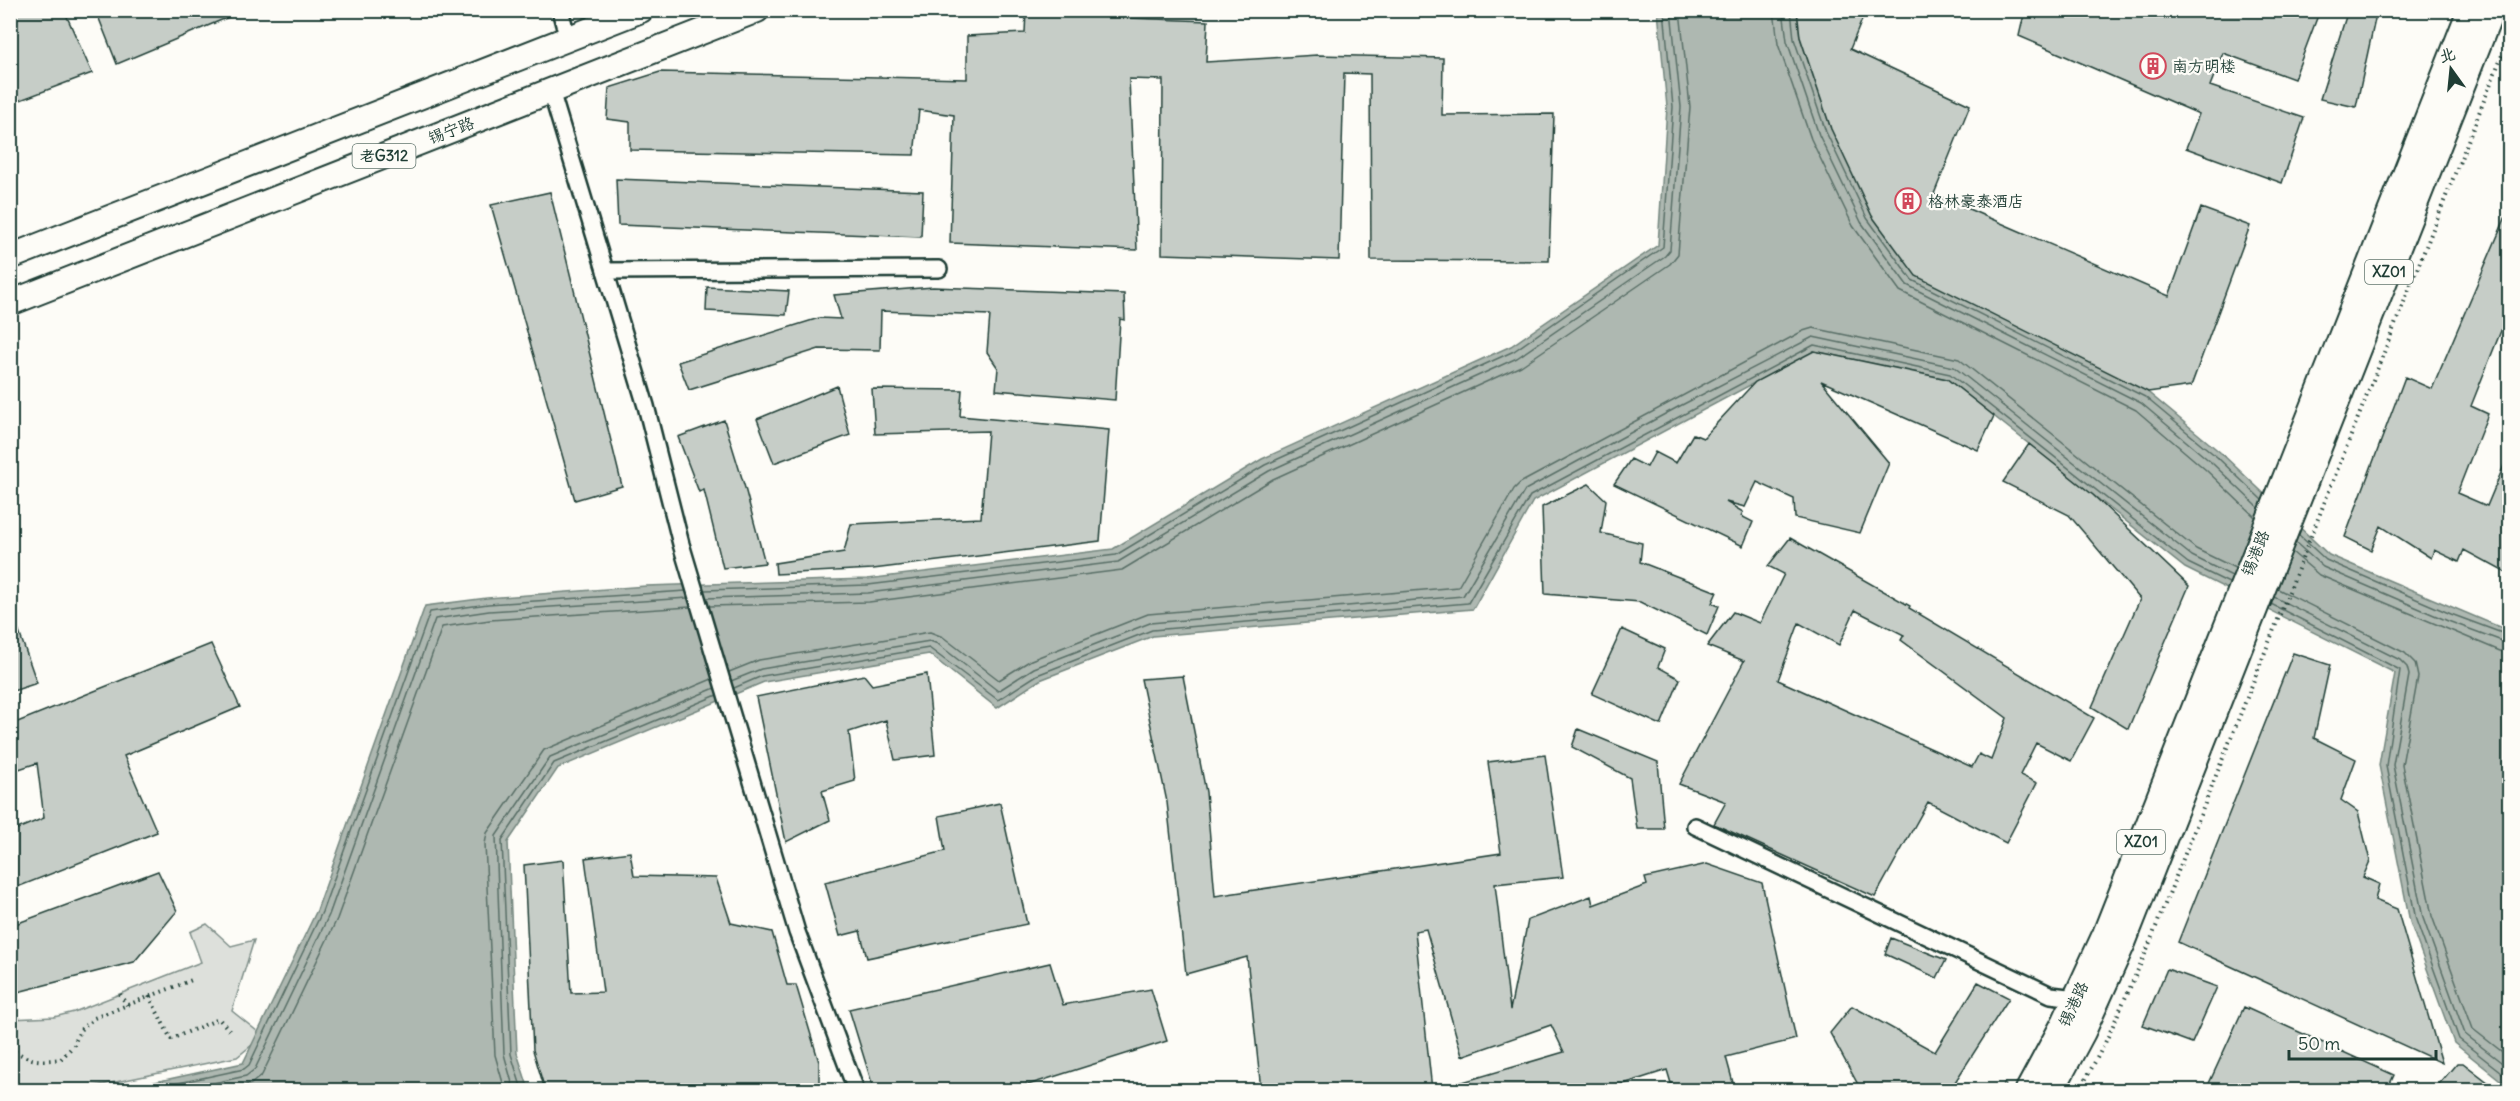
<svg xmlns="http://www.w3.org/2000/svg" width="2520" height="1101" font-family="Delius,'LXGW WenKai TC',sans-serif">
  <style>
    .green { fill: #dde0db; stroke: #7e8e88; stroke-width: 1.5 }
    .water { fill: #aeb8b1; stroke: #75877f; stroke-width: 1.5 }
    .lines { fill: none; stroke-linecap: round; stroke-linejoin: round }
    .shore { stroke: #586e66; stroke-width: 1.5 }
    .building { fill: #c6cdc7; stroke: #1f3d34; stroke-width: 1.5; fill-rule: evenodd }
    .minor-casing { stroke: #1f3d34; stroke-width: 20 }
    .primary-casing { stroke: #1f3d34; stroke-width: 28 }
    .path { stroke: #1f3d34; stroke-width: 4; stroke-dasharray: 1.5 4.5; stroke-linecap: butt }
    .minor { stroke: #fdfcf7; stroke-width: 15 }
    .primary { stroke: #fdfcf7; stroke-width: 24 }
    .labels { text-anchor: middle; stroke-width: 4.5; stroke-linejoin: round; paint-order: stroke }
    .shield { fill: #fdfcf7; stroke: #62766e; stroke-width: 1.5 }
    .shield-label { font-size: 15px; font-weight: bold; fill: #1f3d34 }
    .poi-label { font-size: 16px; fill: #1f3d34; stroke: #fdfcf7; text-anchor: start }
    .street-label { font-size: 16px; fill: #1f3d34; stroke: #fdfcf7 }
  </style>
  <rect width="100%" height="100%" fill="#fdfcf7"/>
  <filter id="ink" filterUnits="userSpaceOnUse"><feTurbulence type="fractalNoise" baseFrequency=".0167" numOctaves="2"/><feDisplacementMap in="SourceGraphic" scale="12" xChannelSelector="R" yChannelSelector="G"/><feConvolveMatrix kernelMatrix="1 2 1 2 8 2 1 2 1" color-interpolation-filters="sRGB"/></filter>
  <g filter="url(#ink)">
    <!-- green -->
    <path class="green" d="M207,924L231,946L254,940L232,1011L263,1036L237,1057L77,1090H11V1019L54,1017L74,1012L201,962L190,932Z"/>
    <!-- water -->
    <path class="water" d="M1658,11H1797L1800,37L1831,129L2221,453L2329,555L2509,631V1087L2454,1043L2410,922L2379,765L2395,673L2185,568L1947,379L1814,351L1533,501L1473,609L1153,636L1040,680L997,708L929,654L764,682L558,768L508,842L517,1053L529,1090H118L243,1063L317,910L425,606L487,598L646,586L867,579L1113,549L1262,459L1511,346L1658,245L1667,107Z"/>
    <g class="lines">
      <!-- shore -->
      <path class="shore" d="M1774,10L1778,44L1811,139L1853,226L1900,291L2136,410L2206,470L2255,517
        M1783,10L1787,41L1819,135L1861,222L1907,285L2141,403L2212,463L2259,508
        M1791,10L1794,39L1826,132L1867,218L1912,280L2145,397L2217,457L2262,500
        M2299,535L2326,560L2451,614L2510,636
        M2296,543L2323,567L2448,621L2510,644
        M2292,552L2319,575L2500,651L2510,653
        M2278,589L2405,653L2415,663L2418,677L2402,765L2432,916L2473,1029L2510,1058
        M704,590L868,585L1116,555L1265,465L1514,351L1663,247L1673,107L1664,10
        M2274,597L2400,660L2407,667L2409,675L2393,765L2423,918L2465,1034L2510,1069
        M706,598L868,593L1118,562L1269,471L1517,358L1665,256L1670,250L1681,107L1671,10
        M2271,604L2400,670L2386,766L2416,920L2459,1039L2510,1079
        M709,606L869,602L1122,570L1273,479L1521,366L1670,264L1678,254L1690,107L1680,10
        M729,672L759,660L930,632L943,637L999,680L1031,660L1148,614L1458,587L1514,489L1520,483L1803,331L1813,328L1959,359L2196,549L2235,568
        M731,681L761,669L930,641L938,644L998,691L1034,668L1150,623L1463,596L1525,490L1678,407L1813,337L1954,367L2192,556L2232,576
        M734,688L762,676L929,648L998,700L1037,675L1152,630L1468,603L1530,496L1814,345L1950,374L2188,563L2229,583
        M146,1090L244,1069L249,1065L322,912L430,612L488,604L686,591
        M181,1090L246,1076L255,1069L329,915L435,619L489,611L688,598
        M223,1090L251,1084L262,1075L337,919L442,627L490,620L690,607
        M505,1090L495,1055L485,844L487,833L544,750L712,679
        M514,1090L504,1054L496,836L550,757L715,688
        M522,1090L511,1054L502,840L554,763L717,695"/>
    </g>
    <!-- building -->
    <path class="building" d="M10,10H64L92,73L10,104Z
      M1026,10H1129V18L1208,21L1206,62L1317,55L1443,58L1442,115L1554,114L1549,261L1371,260L1370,74L1344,73L1339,260L1162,254L1163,80L1129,79L1137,250L950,243L954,115L919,110L914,155L630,150V122L607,119L609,88L660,72L967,79V36L1025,33Z
      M1797,10H1866L1850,49L1970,105L1934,194L2169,296L2201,208L2250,226L2191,386L2148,392L1916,276L1872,216L1831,129L1800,37Z
      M2025,10H2320L2294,79L2223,53L2210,86L2304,118L2282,183L2186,148L2199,114L2019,36Z
      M2348,10H2377L2356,107L2320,99Z
      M96,11H243L117,64Z
      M616,179L923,191L921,237L618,225Z
      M550,192L622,486L575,500L491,205Z
      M2510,207V308L2471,406L2488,414L2457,493L2487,506L2510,451V575L2464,550L2459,562L2434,550L2431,558L2381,526L2371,550L2345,537L2405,377L2432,389Z
      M707,287L789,291L786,315L706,311Z
      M933,287L1124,294L1125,320L1120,319L1115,400L996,390L998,368L987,352L990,315L881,311L880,350L819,349L689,390L678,362L819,318L841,319L834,295Z
      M1814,351L1947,379L1994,416L1978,450L1821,381L1889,463L1860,533L1795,518L1794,499L1757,482L1745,507L1726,502L1743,512L1741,516L1753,522L1743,546L1614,484L1631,459L1647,467L1655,452L1676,463L1693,434L1703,438L1755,382Z
      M837,386L850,435L774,463L757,419Z
      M872,389L962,390L960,416L1109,430L1100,541L873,569L776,574L775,563L844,552L851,524L981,518L988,431L875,434Z
      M724,420L745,488L765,563L723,568L704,490L699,492L678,437Z
      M2029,444L2093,495L2189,586L2128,729L2092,707L2140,599L2069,515L2003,482Z
      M1589,484L1606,500L1601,533L1642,543L1640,562L1717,592L1712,603L1719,606L1707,635L1640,602L1545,594L1542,507Z
      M1790,538L1910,606L1909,608L2094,718L2071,761L2036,743L2020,775L2037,783L2006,843L1928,802L1875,897L1714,824L1726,802L1679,784L1744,661L1707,646L1733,612L1760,623L1784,574L1768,566ZM1855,610L1904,635L1901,640L2007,718L1991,760L1979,754L1972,767L1778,680L1799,623L1839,645Z
      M10,615H13L37,683L10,692Z
      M1622,629L1665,649L1658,667L1680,679L1661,725L1592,694Z
      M211,644L240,707L124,756L157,832L10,890V832L44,818L37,763L10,772V725Z
      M2293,653L2330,665L2314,738L2356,759L2341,800L2358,812L2370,861L2363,877L2379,884L2375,900L2397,909L2442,1063L2178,942Z
      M927,674L935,755L895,760L886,720L849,732L855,781L822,791L830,820L786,842L756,697L864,675L872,685Z
      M1183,676L1206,792L1215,896L1501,853L1488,762L1545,755L1563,877L1495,884L1510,1010L1528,920L1591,896L1593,905L1647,885L1645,878L1707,864L1762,883L1796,1039L1726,1057L1735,1090H1673L1667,1070L1605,1090H1450L1449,1086L1564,1052L1551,1025L1462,1056L1426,929L1415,931L1432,1090H1261L1247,957L1186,974L1167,802L1141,679Z
      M1578,729L1658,762L1664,829H1637L1630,778L1572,747Z
      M1000,803L1027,924L867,958L860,931L840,936L825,882L945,851L939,816Z
      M630,852L634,876L716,878L731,923L772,932L787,985H796L819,1062V1090H545L533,1050L524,865L563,860L571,993L603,992L585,858Z
      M158,871L177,911L134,962L10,994V926Z
      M1891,938L1946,960L1937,978L1885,954Z
      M1050,963L1063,1005L1151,989L1167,1041L1012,1090H874L849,1009Z
      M2167,969L2217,987L2192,1043L2143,1025Z
      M1978,982L2009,998L1950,1090H1861L1830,1033L1852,1006L1935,1052Z
      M2244,1007L2394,1075L2387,1090H2206Z
      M2457,1063H2463L2498,1090H2434Z"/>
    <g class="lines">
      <!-- minor casing -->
      <g class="minor-casing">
        <path id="minor" d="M560,10L568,39
          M551,91L646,406L681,544L797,932L856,1090
          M605,271L939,269
          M1695,826L2051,995L2076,998"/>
      </g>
      <!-- primary casing -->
      <g class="primary-casing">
        <path id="primary" d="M10,257L641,10
          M10,303L757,10
          M2028,1090L2064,1023L2105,934L2470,10
          M2052,1090L2083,1032L2123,943L2492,10"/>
      </g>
      <!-- path -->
      <path class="path" d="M120,994L127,1005
        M149,996L171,1039L219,1019L231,1032
        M10,1048C29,1061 38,1062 61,1059L74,1045L80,1030L94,1018L192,980
        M2001,1090L2007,1081
        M2080,1090L2105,1043L2146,952L2510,35"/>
      <!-- minor -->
      <use href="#minor" class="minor"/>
      <!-- primary -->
      <use href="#primary" class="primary"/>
    </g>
  </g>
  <!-- icons -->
  <defs>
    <g id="building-ring" transform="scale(1.35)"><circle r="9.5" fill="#fdfcf7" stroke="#d1495b" stroke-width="1.5"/><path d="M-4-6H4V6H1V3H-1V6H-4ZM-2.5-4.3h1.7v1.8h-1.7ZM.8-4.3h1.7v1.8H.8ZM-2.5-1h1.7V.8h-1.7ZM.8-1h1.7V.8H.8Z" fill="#d1495b"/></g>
  </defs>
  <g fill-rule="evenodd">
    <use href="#building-ring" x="2153" y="66"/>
    <use href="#building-ring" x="1908" y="201"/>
  </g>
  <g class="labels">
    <!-- shield labels -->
    <g class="shield">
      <rect x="352.5" y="144" width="63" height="24" rx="4.5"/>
      <rect x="2365" y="260" width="48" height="24" rx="4.5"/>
      <rect x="2117" y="830" width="48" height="24" rx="4.5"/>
    </g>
    <g class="shield-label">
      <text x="384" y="161">老G312</text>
      <text x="2389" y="277">XZ01</text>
      <text x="2141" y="847">XZ01</text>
    </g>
    <!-- poi labels -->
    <g class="poi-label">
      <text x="2172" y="72">南方明楼</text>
      <text x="1928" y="207">格林豪泰酒店</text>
    </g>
    <!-- street labels -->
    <g class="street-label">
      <text transform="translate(451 130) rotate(-21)" y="6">锡宁路</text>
      <text transform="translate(2255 553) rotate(-68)" y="6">锡港路</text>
      <text transform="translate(2073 1004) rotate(-65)" y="6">锡港路</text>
    </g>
  </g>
  <!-- margin -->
  <rect width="2520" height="1101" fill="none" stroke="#fdfcf7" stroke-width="36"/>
  <rect x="18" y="18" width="2484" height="1065" fill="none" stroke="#1f3d34" stroke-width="2" filter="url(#ink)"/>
  <!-- north arrow -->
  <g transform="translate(2451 69) rotate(345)" stroke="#fdfcf7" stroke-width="4.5" paint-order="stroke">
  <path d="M0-4.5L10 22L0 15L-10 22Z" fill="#1f3d34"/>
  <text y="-9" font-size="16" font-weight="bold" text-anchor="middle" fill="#1f3d34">北</text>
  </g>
  <!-- scale -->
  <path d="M2289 1050v9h147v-9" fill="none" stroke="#1f3d34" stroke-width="3"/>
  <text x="2298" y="1050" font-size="18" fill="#1f3d34" stroke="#fdfcf7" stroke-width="4.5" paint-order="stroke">50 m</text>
</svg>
